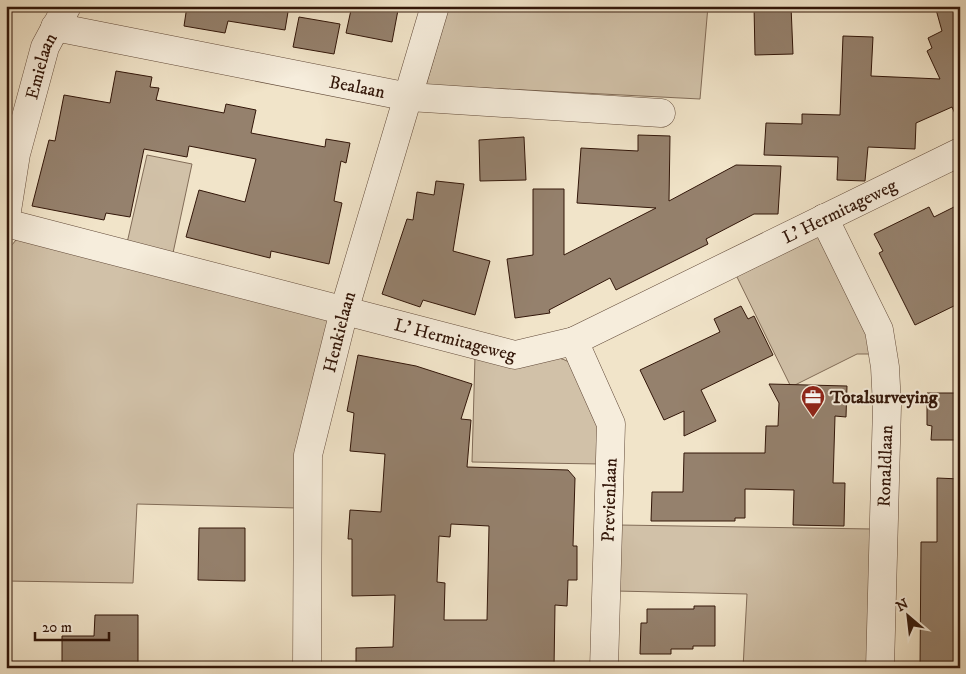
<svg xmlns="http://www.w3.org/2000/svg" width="966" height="674" font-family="'IM FELL DW Pica',serif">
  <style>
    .green { fill: #d1c1a8; stroke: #826c58 }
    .building { fill: #95816d; stroke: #321609; fill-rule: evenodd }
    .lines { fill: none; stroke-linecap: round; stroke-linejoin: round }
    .street-casing { stroke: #624a39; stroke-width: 29 }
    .street { stroke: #f6eddc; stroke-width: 28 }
    .labels { text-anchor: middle; stroke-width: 4; stroke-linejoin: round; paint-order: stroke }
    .street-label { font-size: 18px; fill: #321609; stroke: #f6eddc }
    .poi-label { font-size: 18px; font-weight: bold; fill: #321609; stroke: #f6eddc; text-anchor: start }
  </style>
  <rect width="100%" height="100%" fill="#f1e4c9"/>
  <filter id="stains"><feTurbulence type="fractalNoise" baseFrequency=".004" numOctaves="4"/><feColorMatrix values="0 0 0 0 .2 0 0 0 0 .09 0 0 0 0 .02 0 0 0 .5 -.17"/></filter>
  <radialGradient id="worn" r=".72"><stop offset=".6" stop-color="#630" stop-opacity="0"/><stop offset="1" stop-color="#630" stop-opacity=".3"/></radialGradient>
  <!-- green -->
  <path class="green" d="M449,6H708L700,99L426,85Z
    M147,155L192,164L173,253L127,243Z
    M817,236L828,242L874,354H857L791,387L736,275Z
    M23,238L325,316L329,324L297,508L137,504L133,583L6,581V252L16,240Z
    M475,356C501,356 552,349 572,364L601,434V464L472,462Z
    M619,525L873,529L869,668H743L747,594L616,591Z"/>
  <!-- building -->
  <path class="building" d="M187,6H289L285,30L228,21L225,33L184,26Z
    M361,6L398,10L392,42L346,33L351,10L360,11Z
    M754,6H791L793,54L755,55Z
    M935,6H960V125L952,107L916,123L915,149L868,147L865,181L837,180L838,157L764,155L766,123L802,124V114L840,115L843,36L873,37L871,76L940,79L927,51L932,48L928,38L942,31Z
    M299,17L340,24L334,54L293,47Z
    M116,71L152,77L150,87L159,88L156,100L224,113L226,104L256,110L251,133L325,147L326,139L350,143L346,163L341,161L334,201L342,203L329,264L271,251L270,258L186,237L199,190L245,202L256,159L189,146L187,157L144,149L130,217L106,213L104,220L32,206L49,140L55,141L64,95L110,103Z
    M638,135L670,136L669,201L736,165L781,166L778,214H754L706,239L708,244L616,290L610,278L549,310L550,313L515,318L507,259L533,255V189H564V255L656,208L577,203L581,148L638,151Z
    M524,137L526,180L480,181L479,140Z
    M436,181L464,184L453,251L490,261L475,315L423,300L420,307L382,294L407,219L413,220L417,192L434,195Z
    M960,204V303L915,325L879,253L883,251L874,234L929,207L934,217Z
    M741,306L748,319L754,316L773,355L701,390L716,421L684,436V411L664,420L640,370L720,332L714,319Z
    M358,355L416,366L472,384L461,419L471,420L467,467L568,470L575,478L573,546H577V580H568L567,606L555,605L554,668H356V648L393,647L395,595L352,596V539H348L350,510L381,512L385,454L350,451L354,413L347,411ZM451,524L489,526L487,620H444L445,583L437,582L439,536L450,537Z
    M769,384L847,386L846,417L835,416L833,483H845L844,526L793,525L794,490L745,489V518H735V521H651L652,492H683L684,453H765L766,426H778L779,403Z
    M927,393H960V440H931L932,426L927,425Z
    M937,478L960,479V668H920L921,542H937Z
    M199,528H245V581L198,580Z
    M694,606H715V646H693V649H671V654H640L641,623H647V609H694Z
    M95,615H138V668H62V636H94Z"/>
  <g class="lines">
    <!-- street casing -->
    <g class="street-casing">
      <g id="street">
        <path id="s1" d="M55,27L409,97L661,113"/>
        <path id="s2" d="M6,217L16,154L45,47L67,6"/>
        <path d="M824,218L879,330L885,367L887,406L880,668"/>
        <path id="s3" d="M6,223L515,355L574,341L960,152"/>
        <path d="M574,341L611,424L604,668"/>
        <path id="s4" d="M307,668L308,455L344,311L435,6"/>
      </g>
    </g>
    <!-- street -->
    <use href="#street" class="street"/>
  </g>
  <!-- icons -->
  <defs>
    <g id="office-pin" transform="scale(1.25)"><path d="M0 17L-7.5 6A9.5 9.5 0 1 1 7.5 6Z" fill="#8f2418" stroke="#f6eddc"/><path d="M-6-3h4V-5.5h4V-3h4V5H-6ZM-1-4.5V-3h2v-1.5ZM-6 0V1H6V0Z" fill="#fff"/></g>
  </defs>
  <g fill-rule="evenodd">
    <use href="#office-pin" x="813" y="397"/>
  </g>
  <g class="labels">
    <!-- street labels -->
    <g class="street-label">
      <text dy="6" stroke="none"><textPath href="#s2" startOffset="155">Emielaan</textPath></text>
      <text dy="6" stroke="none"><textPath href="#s1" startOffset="308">Bealaan</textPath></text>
      <text dy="6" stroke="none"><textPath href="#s3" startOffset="882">L' Hermitageweg</textPath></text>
      <text dy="6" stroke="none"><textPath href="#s4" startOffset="340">Henkielaan</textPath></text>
      <text dy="6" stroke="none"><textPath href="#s3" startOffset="464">L' Hermitageweg</textPath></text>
      <text transform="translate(885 466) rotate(-88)" y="6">Ronaldlaan</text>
      <text transform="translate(609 500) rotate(-88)" y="6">Previenlaan</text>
    </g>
    <!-- poi labels -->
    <g class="poi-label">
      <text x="830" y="403">Totalsurveying</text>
    </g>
  </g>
  <!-- margin -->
  <rect width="966" height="674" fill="none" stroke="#f1e4c9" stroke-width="25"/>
  <rect x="8" y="8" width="951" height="659" fill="none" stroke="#321609" stroke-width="2.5"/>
  <rect x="12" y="12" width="941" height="649" fill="none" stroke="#321609"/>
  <!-- north arrow -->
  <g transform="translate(908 616) rotate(332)" stroke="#f6eddc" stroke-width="4" paint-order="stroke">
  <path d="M0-4L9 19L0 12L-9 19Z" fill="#321609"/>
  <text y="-8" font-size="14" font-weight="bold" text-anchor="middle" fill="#321609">N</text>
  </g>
  <!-- scale -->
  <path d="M35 632v8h74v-8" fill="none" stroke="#321609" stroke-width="2.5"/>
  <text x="42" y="632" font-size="15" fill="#321609" stroke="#f6eddc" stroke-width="4" paint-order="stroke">20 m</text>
  <rect width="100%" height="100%" filter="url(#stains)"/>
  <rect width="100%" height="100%" fill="url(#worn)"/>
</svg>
